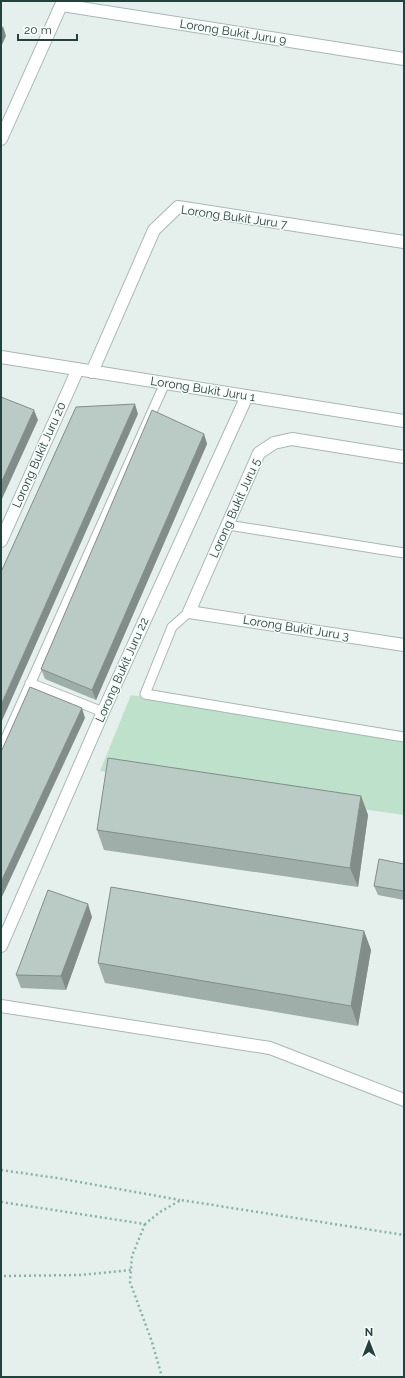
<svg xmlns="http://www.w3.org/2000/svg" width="405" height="1378" font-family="Raleway,sans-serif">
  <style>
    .green { fill: #bde1ca }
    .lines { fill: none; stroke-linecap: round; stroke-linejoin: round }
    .lane-casing { stroke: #a7b8b3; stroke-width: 11 }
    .street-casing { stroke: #a7b8b3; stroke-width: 14 }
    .path { stroke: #84b4a9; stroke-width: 2.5; stroke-dasharray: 2 3; stroke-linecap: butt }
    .lane { stroke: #fff; stroke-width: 9 }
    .street { stroke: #fff; stroke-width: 12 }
    .wall { fill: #a0aea9 }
    .shaded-wall { fill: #828d8a }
    .building { fill: #bacac5; stroke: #828d8a }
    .labels { text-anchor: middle; stroke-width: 3; stroke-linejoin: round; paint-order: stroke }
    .street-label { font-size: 12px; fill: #23423d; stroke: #f6fbf9 }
  </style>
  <rect width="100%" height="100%" fill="#e5efeb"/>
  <!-- green -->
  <path class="green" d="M131,695L404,741V815L100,771Z"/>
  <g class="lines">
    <!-- lane casing -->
    <g class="lane-casing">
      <path id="lane" d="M228,525L404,553
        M189,612L172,627L145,694L404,737
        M30,683L103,712
        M1,749L165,383"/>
    </g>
    <!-- street casing -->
    <g class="street-casing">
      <path id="street" d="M62,5L404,59
        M1,139L63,1
        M1,357L404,421
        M92,372L154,230L178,207L404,242
        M404,457L292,439L274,443L259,453L189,612L404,645
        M1,541L78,369
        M1,946L103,712L247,396
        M1,1006L270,1048L404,1100"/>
    </g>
    <!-- path -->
    <path class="path" d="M1,1170L57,1178L180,1200
      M1,1202L145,1224L160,1212L181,1200L404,1235
      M145,1224L132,1256L130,1282L152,1342L162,1377
      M4,1276L80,1275L131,1270"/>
    <!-- lane -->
    <use href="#lane" class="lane"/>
    <!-- street -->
    <use href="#street" class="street"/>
  </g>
  <!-- wall -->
  <path class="wall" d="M204,434L207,444L96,700L45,679L41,669Z
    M361,796L368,815L358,887L104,850L97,830Z
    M404,864V900L378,895L374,886Z
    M92,917L66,990L21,988L16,975Z
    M364,931L371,950L358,1026L105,983L98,963Z"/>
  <!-- shaded-wall -->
  <path class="shaded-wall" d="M3,26L6,36L1,47V30Z
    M135,404L138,414L1,723V705Z
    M34,410L38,420L1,501V483Z
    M204,434L207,444L96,700L92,690Z
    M82,708L85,718L1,899V882Z
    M361,796L368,815L358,887L350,868Z
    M88,904L92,917L66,990L61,976Z
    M364,931L371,950L358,1026L351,1006Z"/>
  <!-- building -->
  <path class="building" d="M1,397L34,410L1,483Z
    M135,404L1,705V572L76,407Z
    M152,410L204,434L92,690L41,669Z
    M30,687L82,708L1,882V752Z
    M108,758L361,796L350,868L97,830Z
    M379,859L404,864V891L374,886Z
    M111,887L364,931L351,1006L98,963Z
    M48,890L88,904L61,976L16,975Z"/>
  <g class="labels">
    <!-- street labels -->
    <g class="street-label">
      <text transform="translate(233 32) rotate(9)" y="4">Lorong Bukit Juru 9</text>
      <text transform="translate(234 217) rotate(8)" y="4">Lorong Bukit Juru 7</text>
      <text transform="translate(203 389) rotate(9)" y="4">Lorong Bukit Juru 1</text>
      <text transform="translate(39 455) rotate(-66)" y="4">Lorong Bukit Juru 20</text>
      <text transform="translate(235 508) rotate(-66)" y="4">Lorong Bukit Juru 5</text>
      <text transform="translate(296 628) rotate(9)" y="4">Lorong Bukit Juru 3</text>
      <text transform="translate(122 670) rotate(-66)" y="4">Lorong Bukit Juru 22</text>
    </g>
  </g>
  <!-- border -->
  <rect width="405" height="1378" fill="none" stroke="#23423d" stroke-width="4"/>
  <!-- north arrow -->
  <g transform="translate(369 1342)" stroke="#f6fbf9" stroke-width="3" paint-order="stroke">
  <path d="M0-3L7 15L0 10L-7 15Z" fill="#23423d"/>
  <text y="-6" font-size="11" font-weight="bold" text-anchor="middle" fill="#23423d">N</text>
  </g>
  <!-- scale -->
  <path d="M18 34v6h59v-6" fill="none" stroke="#23423d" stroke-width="2"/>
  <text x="24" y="34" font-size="12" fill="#23423d" stroke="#f6fbf9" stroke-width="3" paint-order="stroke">20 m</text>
</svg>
